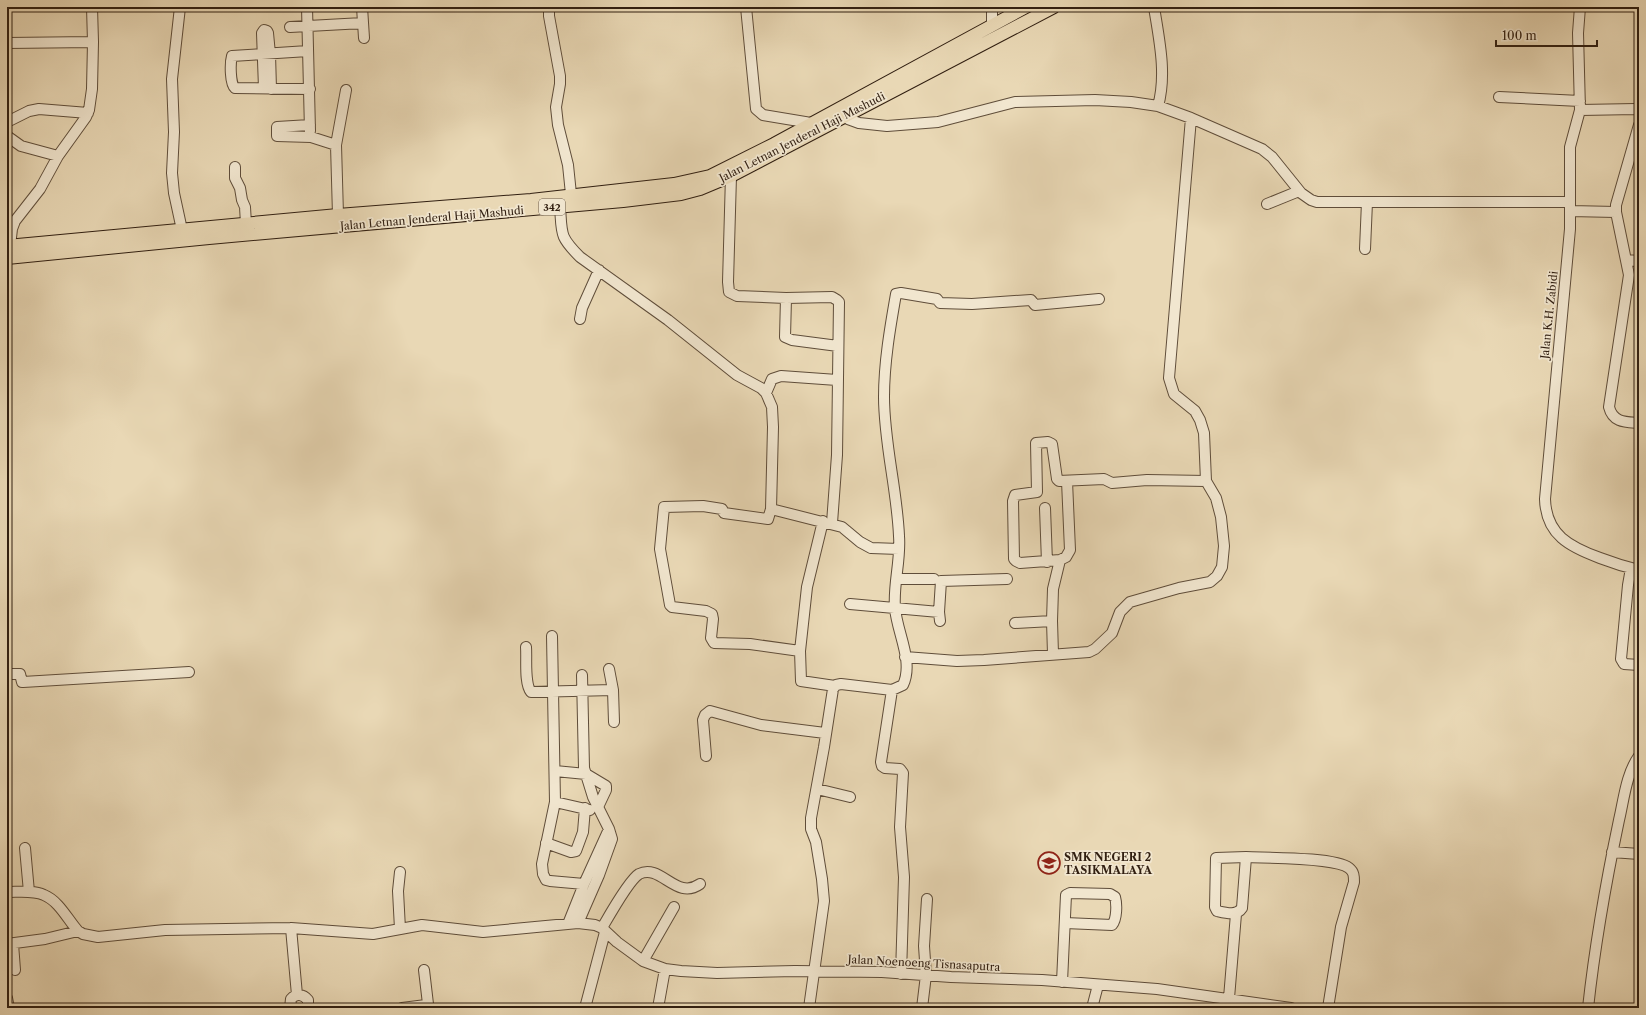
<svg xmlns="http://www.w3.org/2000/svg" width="1646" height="1015" font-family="'Libre Caslon Text',serif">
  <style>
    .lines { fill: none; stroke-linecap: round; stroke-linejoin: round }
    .minor-casing { stroke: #5f4d3a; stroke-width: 12 }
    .major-casing { stroke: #311f11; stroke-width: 14 }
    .minor { stroke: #f1e6cf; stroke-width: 10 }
    .major { stroke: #e9d8b5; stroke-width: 12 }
    .labels { text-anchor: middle; stroke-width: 3.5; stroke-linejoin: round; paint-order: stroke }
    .shield { fill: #f1e6cf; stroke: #6b5b4a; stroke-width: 1 }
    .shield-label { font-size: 10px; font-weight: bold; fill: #311f11 }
    .street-label { font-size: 11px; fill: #311f11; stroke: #f1e6cf }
    .poi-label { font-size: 11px; font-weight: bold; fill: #311f11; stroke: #f1e6cf; text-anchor: start }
  </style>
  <rect width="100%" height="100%" fill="#e9d8b5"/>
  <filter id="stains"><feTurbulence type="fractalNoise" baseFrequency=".005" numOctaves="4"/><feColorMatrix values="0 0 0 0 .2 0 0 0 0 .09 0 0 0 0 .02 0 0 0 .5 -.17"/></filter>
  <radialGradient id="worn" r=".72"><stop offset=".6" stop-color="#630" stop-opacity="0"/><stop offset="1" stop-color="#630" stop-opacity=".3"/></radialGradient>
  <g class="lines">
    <!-- minor casing -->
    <g class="minor-casing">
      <path id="minor" d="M180,7L172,79L174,132L172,173L174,193L182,230
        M307,7L310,131
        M362,7L364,38
        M549,7V16L560,76V84L556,107L558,125L568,165L571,194
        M746,7L756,109L763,115L811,123
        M992,7V25
        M1154,7C1159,39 1167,74 1158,106
        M1580,7L1578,33L1580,110L1570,147V229L1545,499C1546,535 1570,547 1600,558C1613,563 1626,567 1639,570
        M290,27L363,23
        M7,43L93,42
        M308,51L232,56C230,63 230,84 235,88L310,89
        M264,88L262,33L264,30L267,31L268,33L270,54L271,89
        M1499,97L1580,101
        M1580,110L1636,109L1639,111
        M845,115L848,119L859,123L887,126L938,122L1015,102L1095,100L1131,102L1158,106L1191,118L1262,149L1272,157L1301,193L1311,200L1317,202H1570
        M7,122L29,111L39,109L88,113
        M310,125L277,127V136L311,137L336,145L338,215
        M1639,125L1616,205V212L1629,275L1609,407C1613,423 1626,422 1639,423
        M7,136L21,146L58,156
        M336,145L346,90
        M235,167V178L240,188L242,200L245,207L246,224
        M731,176L728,282L729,292L737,296L786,298L785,337L792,340L838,346
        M1267,204L1299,191
        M560,206C562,234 559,236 580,257L668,320L737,375L761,388L766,393L772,407L773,427L771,509L842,527L860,542L871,548L899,549
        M1570,211L1616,212
        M10,246L12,229L15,221L40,189L58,156L86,117L89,110L92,89L93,42L92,7
        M1365,249L1367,202
        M1626,260L1639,261
        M786,298L832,297L837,300L839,302L837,455L832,523
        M580,319L582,308L599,270
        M766,393L772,379L781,376L837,380
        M1045,508L1047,562
        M771,509L768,519L724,513L722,509L703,506L664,507L660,549L670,605L672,607L706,611L712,614L713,619L711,638L714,643L750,644L800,651L801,681L835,686
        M1060,560L1020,563L1016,561L1014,559L1013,501L1015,495L1037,492L1036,443L1048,442L1052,444L1057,479L1059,481L1104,479L1112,483L1147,480L1206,481
        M1631,568L1628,585L1621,659L1624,664L1639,665
        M897,579H934
        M850,604L939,612
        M940,621L939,612L941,581L1007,579
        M1015,623L1052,621
        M552,636L555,802L542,864L543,874L546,880L550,881L584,884L609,829
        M526,647C527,659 524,683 531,692L613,690L614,722
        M800,651L807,587L823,521
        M1053,654L1052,621L1053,589L1060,560L1066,557L1070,550L1067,481
        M905,657L957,661L984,660L1089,652L1095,649L1112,633L1120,612L1130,602L1179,588L1210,582L1217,576L1222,567L1224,546L1221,517L1216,498L1206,481L1204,433L1200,420L1195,411L1174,394L1169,378L1191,118
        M609,669L613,690
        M7,674H20L22,682H23L189,672
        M892,690L881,762L882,766L885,768L900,769L903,773L900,827L904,877L901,974
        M706,756L703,720L705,715L710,711L761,725L825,733
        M555,771L586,774L606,786V790L598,807
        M817,789L850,797
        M555,802L590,810
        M546,843L571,852L576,851L583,832L585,808
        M25,848L29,892
        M1612,852L1639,854
        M1246,857L1216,858L1215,907L1217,911C1226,913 1237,916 1242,908L1246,857C1267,858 1335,857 1349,868C1354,872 1354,876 1354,882L1341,927L1328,1008
        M7,892C19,892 33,890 44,895C59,901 68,920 78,931L83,934L98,937L165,930L291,928L373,934L422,925L483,932L578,923L595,925L602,928L617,942L643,961L665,969L681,971L717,973L795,971L882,972L951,977L1042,980L1157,989L1291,1008
        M578,923L599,875L612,839L609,829L593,797L584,768L582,675
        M568,924L584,884
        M291,928L297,995
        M602,928C609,916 629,880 639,874C661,863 676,901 700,884
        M400,929L398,891L400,872
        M7,944L45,939L78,931
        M13,944L15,970
        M643,961L674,907
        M1062,982L1066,895L1070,893L1110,894L1115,897C1117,904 1117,919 1112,925L1065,923
        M7,998L9,1008
        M1229,998L1236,914
        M290,1008L291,999C296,993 303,994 308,1000V1008
        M402,1008L426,1005L428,1004L424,970
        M585,1008L605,932
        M658,1008L665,969
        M809,1008L824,901L822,879L816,842L811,829V818L824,747L833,689L836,685L841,684L892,690L903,685C914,661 897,633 895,608C893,584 901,560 899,536C897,489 884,443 884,397C884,363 890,328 896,294L901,293L937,299L940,303L972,304L1031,300L1035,305L1099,299
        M922,1008L926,975L924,946L927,899
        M1092,1008L1098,985
        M1588,1008C1595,944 1606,882 1619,820C1624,799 1626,774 1639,756"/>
    </g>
    <!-- major casing -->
    <g class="major-casing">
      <path id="major" d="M7,246L338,215L531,200L674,184L710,176L774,144L1026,7
        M7,258L209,238L623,201L681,194L700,189L731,176L1054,7"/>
    </g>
    <!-- minor -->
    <use href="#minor" class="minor"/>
    <!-- major -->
    <use href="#major" class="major"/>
  </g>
  <!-- icons -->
  <defs>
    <g id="school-ring" transform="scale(1.15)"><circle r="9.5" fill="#f1e6cf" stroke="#8f2418" stroke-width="1.5"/><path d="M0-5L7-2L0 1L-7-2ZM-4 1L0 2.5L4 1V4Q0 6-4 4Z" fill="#8f2418"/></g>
  </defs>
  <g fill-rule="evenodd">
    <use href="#school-ring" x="1049" y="863"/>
  </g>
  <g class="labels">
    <!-- shield labels -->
    <rect class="shield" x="539" y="199" width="26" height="16" rx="3"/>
    <g class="shield-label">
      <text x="552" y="211">342</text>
    </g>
    <!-- street labels -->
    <g class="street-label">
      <text transform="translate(802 137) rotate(-27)" y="4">Jalan Letnan Jenderal Haji Mashudi</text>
      <text transform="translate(432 218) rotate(-5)" y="4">Jalan Letnan Jenderal Haji Mashudi</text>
      <text transform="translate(1549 315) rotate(-84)" y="4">Jalan K.H. Zabidi</text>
      <text transform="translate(924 963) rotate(3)" y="4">Jalan Noenoeng Tisnasaputra</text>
    </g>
    <!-- poi labels -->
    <g class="poi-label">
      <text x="1064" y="861">SMK NEGERI 2<tspan x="1064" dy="13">TASIKMALAYA</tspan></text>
    </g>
  </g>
  <!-- margin -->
  <rect width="1646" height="1015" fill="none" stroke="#e9d8b5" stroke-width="24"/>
  <rect x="8" y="8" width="1630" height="999" fill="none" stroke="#311f11" stroke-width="2"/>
  <rect x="12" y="12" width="1622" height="991" fill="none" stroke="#311f11"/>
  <!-- scale -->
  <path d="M1496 40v6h101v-6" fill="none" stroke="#311f11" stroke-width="2"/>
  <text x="1502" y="40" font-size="12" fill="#311f11" stroke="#f1e6cf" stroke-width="3" paint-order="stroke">100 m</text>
  <rect width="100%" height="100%" filter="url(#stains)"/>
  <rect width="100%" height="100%" fill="url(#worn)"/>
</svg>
